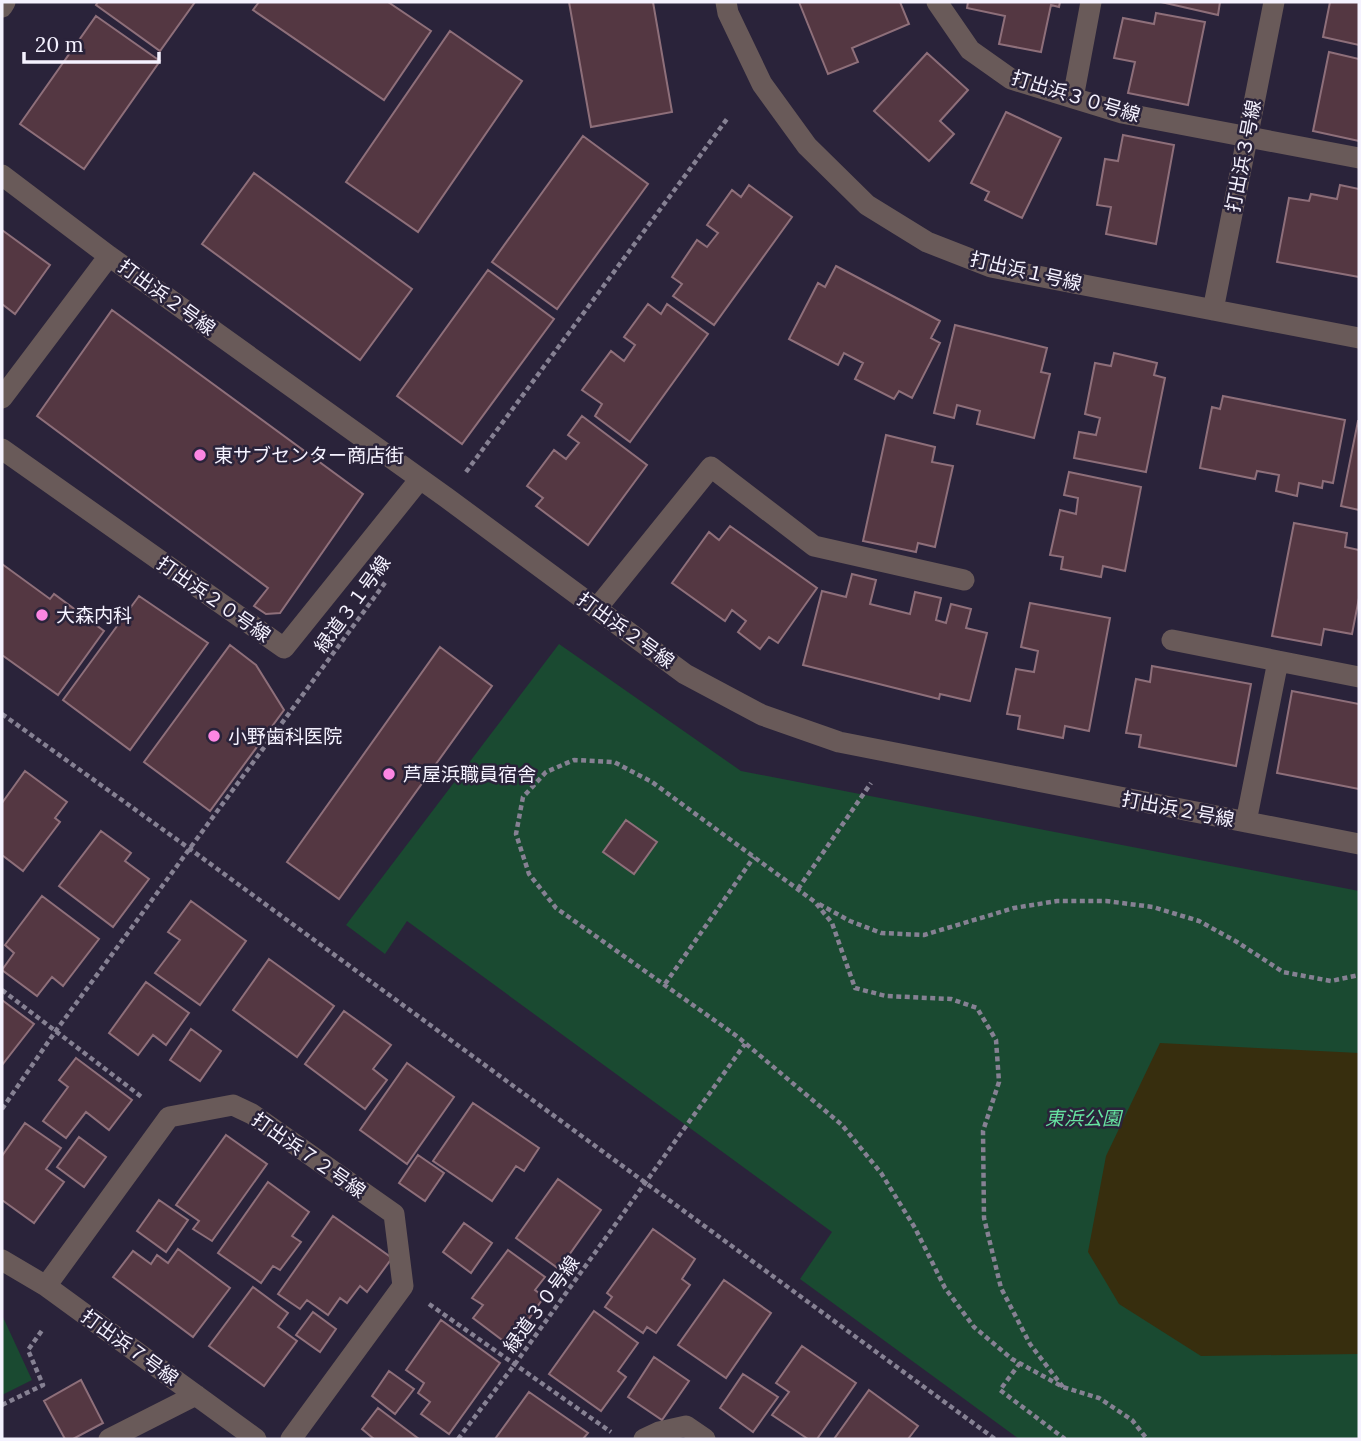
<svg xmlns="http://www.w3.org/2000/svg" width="1361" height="1441" font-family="Lora,'Noto Sans JP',serif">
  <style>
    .green { fill: #1a4a31 }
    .sand { fill: #372e0e }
    .building { fill: #543742; stroke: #8e6f7a; stroke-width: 2 }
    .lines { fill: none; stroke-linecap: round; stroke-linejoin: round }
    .path { stroke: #868193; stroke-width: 4.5; stroke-dasharray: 5 3.5; stroke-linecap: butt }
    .minor { stroke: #695a59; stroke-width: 21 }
    .poi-dot { fill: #fc86e3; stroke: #2a233a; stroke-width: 2.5 }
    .labels { text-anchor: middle; stroke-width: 5; stroke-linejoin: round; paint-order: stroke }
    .street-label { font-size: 19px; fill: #f5f2ff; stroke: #2a233a }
    .poi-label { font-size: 19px; fill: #f5f2ff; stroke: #2a233a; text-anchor: start }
    .park-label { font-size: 19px; font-style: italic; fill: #66e3a1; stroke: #2a233a }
  </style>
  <rect width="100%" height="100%" fill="#2a233a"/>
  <!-- green -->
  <path class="green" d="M559,644L741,771L1359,891V1439H1019L800,1279L832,1232L407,921L385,954L346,925Z
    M2,1315L32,1380L2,1395V1314Z"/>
  <!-- sand -->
  <path class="sand" d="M1160,1043L1359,1053V1354L1201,1356L1119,1304L1088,1252L1106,1156Z"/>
  <!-- building -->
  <path class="building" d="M98,2H195L160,51L96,5Z
    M259,2H388L431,31L384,100L253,10Z
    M569,2H653L672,112L591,127Z
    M799,2H900L909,24L852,48L858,62L828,74Z
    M968,2H1060L1059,7L1051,5L1041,52L999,44L1005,16L967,8Z
    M1161,2H1220L1218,15Z
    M1330,2H1359V45L1323,37Z
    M1156,13L1205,22L1188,105L1128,93L1135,62L1114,58L1123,18L1154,24Z
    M96,16L160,61L84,169L20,124Z
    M450,31L522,81L418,232L346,182Z
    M1329,52L1359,59V141L1313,131Z
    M927,53L968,90L940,121L954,134L929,161L874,111Z
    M1006,112L1061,138L1022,218L985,200L989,192L971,183Z
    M1123,135L1174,145L1156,244L1106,234L1111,207L1097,205L1105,159L1118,161Z
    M583,136L648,184L557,309L492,262Z
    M254,173L412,289L360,360L202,244Z
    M749,185L792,217L714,325L673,296L682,284L672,277L697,240L707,247L718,233L707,225L732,190L741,197Z
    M1340,185L1359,189V277L1277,262L1289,198L1309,201L1311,194L1337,199Z
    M2,230L50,265L15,314L2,304Z
    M836,266L940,321L931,338L940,343L912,398L899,391L894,399L855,379L863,363L844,353L838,365L789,339L818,283L825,287Z
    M488,270L554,319L462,444L397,396Z
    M648,304L661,314L667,304L708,334L630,442L595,416L602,404L582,390L611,351L624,361L635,345L624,337Z
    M112,310L363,494L280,613L266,614L254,606L268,588L37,416Z
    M955,325L1047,348L1041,372L1050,374L1034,438L977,424L980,411L957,405L954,418L934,413Z
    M1114,353L1157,363L1154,375L1165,378L1146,472L1074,458L1079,432L1096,435L1100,418L1085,414L1095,363L1111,366Z
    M1223,396L1345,420L1333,483L1323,481L1322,488L1299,483L1297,496L1276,491L1279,475L1257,471L1255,479L1200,468L1212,407L1220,409Z
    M582,416L647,465L588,545L536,506L543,498L527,486L554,450L566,459L579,443L568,435Z
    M1358,421H1359V510L1341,506Z
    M886,435L935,447L932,462L953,466L935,547L918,543L916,552L863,541Z
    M1069,472L1141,487L1125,571L1103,566L1101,577L1061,569L1063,557L1050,555L1060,510L1076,514L1078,498L1064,495Z
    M1294,523L1347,533L1345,547L1359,550V598L1352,634L1324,629L1321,645L1272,636Z
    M730,526L817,588L778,643L769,637L760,649L738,632L746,621L732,610L725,621L672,583L709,532L719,540Z
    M2,564L50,599L54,594L104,631L58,695L2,655Z
    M852,574L876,580L870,604L910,614L915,592L941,598L936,620L946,623L951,604L971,609L966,628L987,633L970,701L940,694L939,699L803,665L822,591L846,597Z
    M139,596L208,643L130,750L63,700Z
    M1030,603L1110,618L1089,731L1065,726L1063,738L1018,729L1020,716L1007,714L1016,669L1034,672L1038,651L1021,647Z
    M230,645L256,665L284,710L210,811L144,762Z
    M440,647L492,686L339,899L287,862Z
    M1152,666L1251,684L1236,766L1139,747L1141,735L1126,733L1136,679L1150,682Z
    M1292,691L1359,704V789L1277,773Z
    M25,771L67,802L55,818L60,822L23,871L2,855V803Z
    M626,820L657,842L634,874L603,852Z
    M101,831L131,853L125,861L149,879L113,927L59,886Z
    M42,896L99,939L63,986L52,977L37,996L2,970L14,953L5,945Z
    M191,901L246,941L200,1005L155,973L180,940L168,932Z
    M269,959L334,1006L297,1057L233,1010Z
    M146,982L189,1013L166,1045L153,1035L138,1055L109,1033Z
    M2,1000L34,1024L2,1065Z
    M344,1011L391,1045L373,1069L387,1080L365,1109L305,1064Z
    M191,1029L221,1051L200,1081L170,1060Z
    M76,1058L132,1100L109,1130L86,1112L66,1138L43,1121L68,1087L59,1080Z
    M407,1063L454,1097L407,1164L360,1130Z
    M473,1103L539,1148L524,1171L516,1166L492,1201L433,1161Z
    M25,1123L61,1148L46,1169L64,1182L34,1223L2,1200V1156Z
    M226,1135L267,1164L212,1241L193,1229L199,1221L176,1205Z
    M79,1137L106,1157L84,1187L57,1167Z
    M418,1155L444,1173L425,1201L399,1183Z
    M558,1179L601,1210L559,1269L516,1238Z
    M268,1182L309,1212L292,1236L301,1242L280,1270L273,1266L261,1283L218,1253Z
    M159,1200L188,1220L166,1252L137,1231Z
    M333,1216L392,1258L367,1292L360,1286L347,1303L340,1298L328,1315L307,1300L300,1309L278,1294Z
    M464,1223L492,1243L471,1273L443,1252Z
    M653,1229L695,1259L682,1279L690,1285L656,1333L647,1327L643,1333L605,1307L612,1297L607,1293Z
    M178,1249L230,1288L193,1337L113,1277L133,1251L151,1264L157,1255L168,1263Z
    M508,1250L545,1277L535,1290L544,1297L510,1346L473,1318L483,1305L472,1298Z
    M724,1280L771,1313L726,1378L678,1345Z
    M253,1287L288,1313L278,1327L297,1341L264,1386L209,1346Z
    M594,1311L638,1343L618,1371L626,1377L601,1411L549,1374Z
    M313,1312L336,1329L320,1352L296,1335Z
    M441,1320L500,1363L449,1434L421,1414L430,1402L418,1393L424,1383L406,1370Z
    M802,1346L856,1383L817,1439H808L772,1415L789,1392L776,1383Z
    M654,1357L689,1381L662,1420L628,1397Z
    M389,1371L414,1389L395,1414L372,1396Z
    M743,1374L778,1397L753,1432L720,1408Z
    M81,1380L103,1423L73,1439H65L44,1401Z
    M869,1390L918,1426L908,1439H834Z
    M529,1392L588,1433L583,1439H495Z
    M378,1408L419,1439H374L362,1429Z"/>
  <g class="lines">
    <!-- path -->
    <path class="path" d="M466,472L727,119
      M2,714L190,849L995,1439
      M798,889L871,783
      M819,904L850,921L881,933L924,935L1014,908L1057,901H1106L1153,907L1199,921L1237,942L1283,972L1331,981L1359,975
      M665,984L754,857
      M2,990L143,1098
      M2,1109L55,1032L387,580
      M429,1304L611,1432
      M1020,1363L1000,1390L1065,1439
      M1063,1387L1030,1344L1001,1288L984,1218L983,1131L999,1082L996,1040L977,1008L951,999L886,996L855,988L832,923L815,902L652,782L614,762L574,760L546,772L523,797L516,834L529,874L556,908L738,1037L842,1125L881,1173L915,1228L945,1288L974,1327L1012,1359L1063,1387L1099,1398L1132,1420L1147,1439
      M2,1405L43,1385L28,1350L43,1329
      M458,1439L515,1364L745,1044"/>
    <!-- minor -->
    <path class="minor" d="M726,2L728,13L762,84L807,146L867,205L927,242L991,267L1359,338
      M937,2L970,50L1011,79L1122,113L1359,158
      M2,7L5,2
      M1073,98L1091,2
      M2,175L109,256L447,498L685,674L762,715L839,742L1359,844
      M1213,310L1274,2
      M2,398L109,256
      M2,449L284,648L420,479
      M597,608L711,467L814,546L964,580
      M1172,640L1278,661L1246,822
      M1278,661L1359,677
      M2,1260L46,1286L256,1439
      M46,1286L169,1117L233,1105L252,1114L394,1214L403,1286L291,1439
      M109,1439L196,1395
      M644,1439L659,1432L686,1426L705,1439"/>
  </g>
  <!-- markers -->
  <g class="poi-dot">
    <circle cx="200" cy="455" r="7"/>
    <circle cx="42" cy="615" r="7"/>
    <circle cx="214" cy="736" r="7"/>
    <circle cx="389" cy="774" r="7"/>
  </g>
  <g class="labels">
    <!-- street labels -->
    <g class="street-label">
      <text transform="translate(1076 96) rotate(17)" y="7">打出浜３０号線</text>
      <text transform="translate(1243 156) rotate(-79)" y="7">打出浜３号線</text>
      <text transform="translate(1026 271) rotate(13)" y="7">打出浜１号線</text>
      <text transform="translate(167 297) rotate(36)" y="7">打出浜２号線</text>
      <text transform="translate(214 599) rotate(35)" y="7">打出浜２０号線</text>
      <text transform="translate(352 604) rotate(-54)" y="7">緑道３１号線</text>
      <text transform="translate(626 630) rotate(36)" y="7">打出浜２号線</text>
      <text transform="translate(1178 809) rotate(11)" y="7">打出浜２号線</text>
      <text transform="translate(309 1155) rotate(35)" y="7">打出浜７２号線</text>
      <text transform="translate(541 1304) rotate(-54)" y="7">緑道３０号線</text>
      <text transform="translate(130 1347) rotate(36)" y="7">打出浜７号線</text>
    </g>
    <!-- poi labels -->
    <g class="poi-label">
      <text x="214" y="462">東サブセンター商店街</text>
      <text x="56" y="622">大森内科</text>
      <text x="228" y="743">小野歯科医院</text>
      <text x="403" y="781">芦屋浜職員宿舎</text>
    </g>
    <!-- park labels -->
    <g class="park-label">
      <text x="1083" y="1125">東浜公園</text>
    </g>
  </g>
  <!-- border -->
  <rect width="1361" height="1441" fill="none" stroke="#f5f2ff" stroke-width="7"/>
  <!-- scale -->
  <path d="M24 52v10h135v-10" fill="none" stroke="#f5f2ff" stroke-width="3.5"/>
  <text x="35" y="52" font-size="21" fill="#f5f2ff" stroke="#2a233a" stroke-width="5" paint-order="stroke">20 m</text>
</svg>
